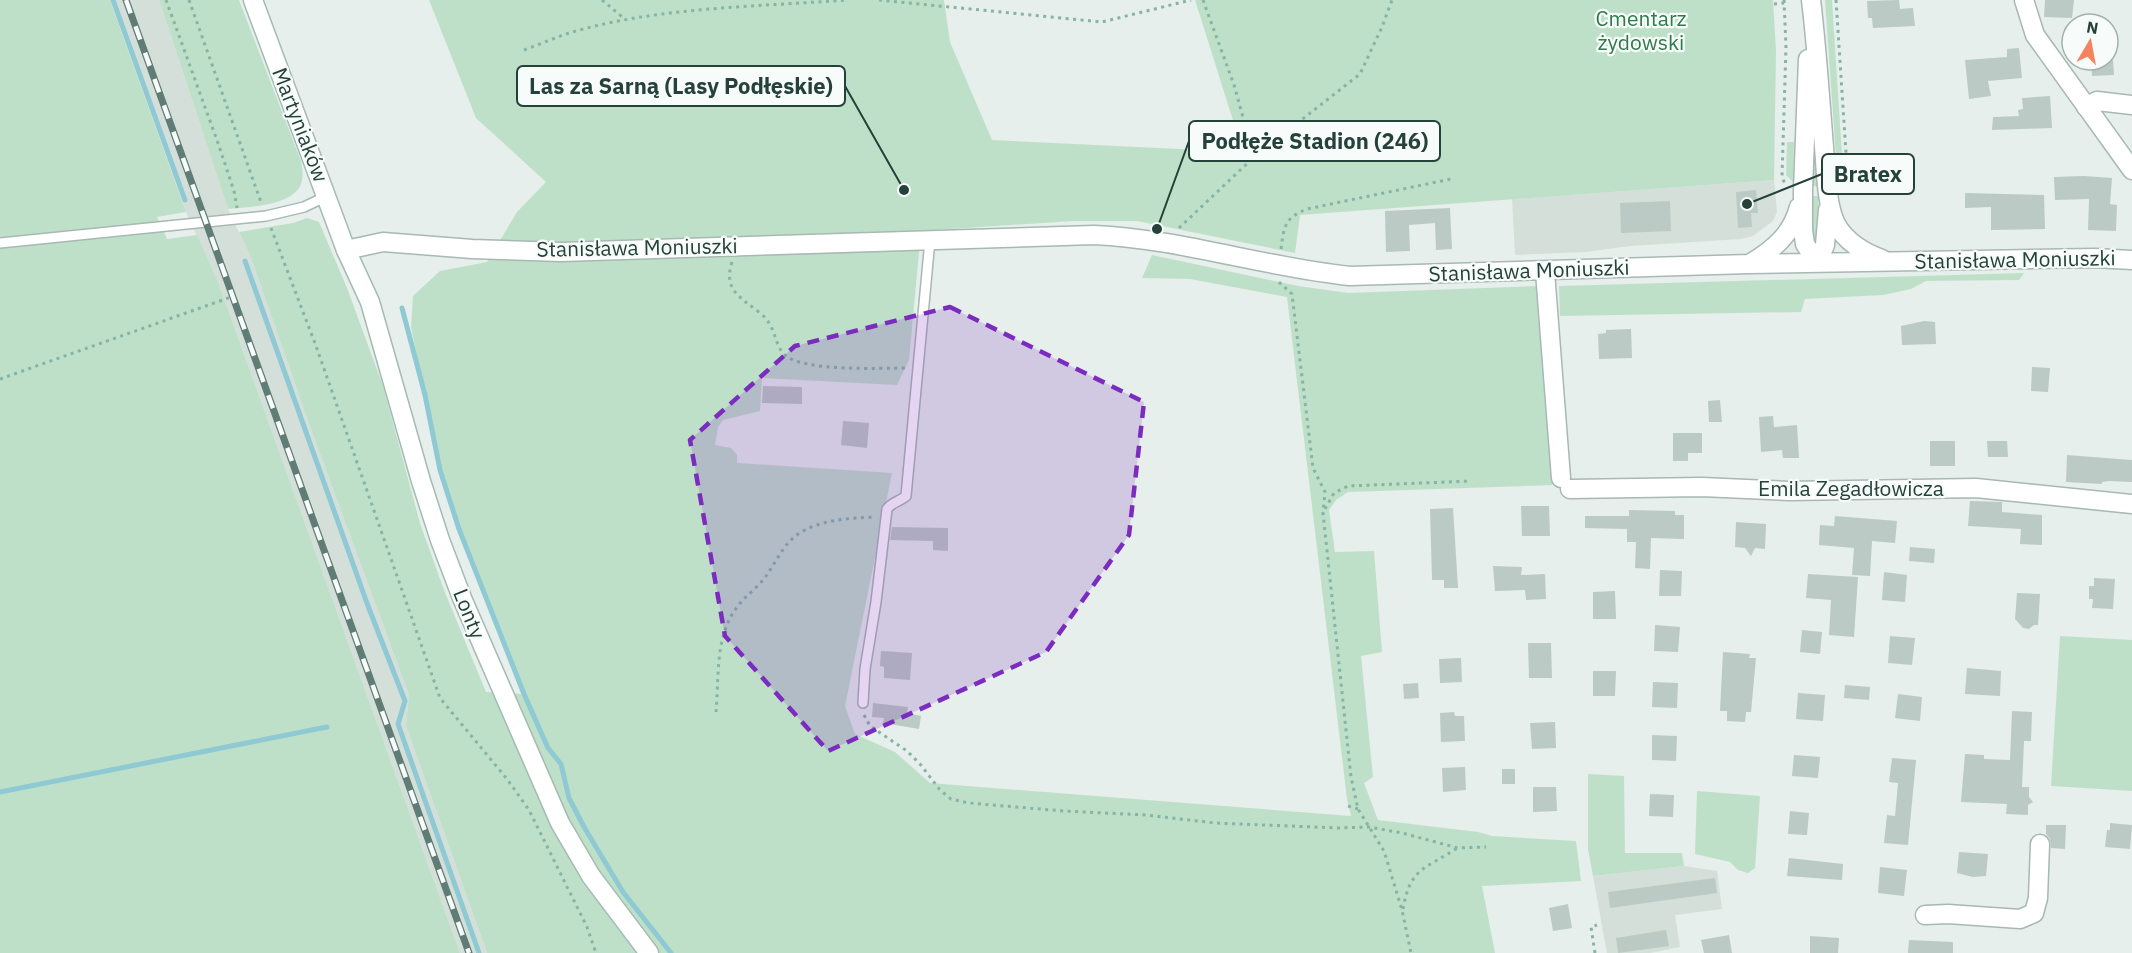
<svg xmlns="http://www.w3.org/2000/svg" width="2132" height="953" font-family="'IBM Plex Sans',sans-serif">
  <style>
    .built { fill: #d4dfda }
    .green { fill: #bfe0c8 }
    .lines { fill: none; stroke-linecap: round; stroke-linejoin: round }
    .stream { stroke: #8ec9d4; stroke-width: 5 }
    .building { fill: #bbcac4 }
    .service-casing { stroke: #a8b8b2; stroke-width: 12 }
    .minor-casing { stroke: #a8b8b2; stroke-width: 21 }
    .tertiary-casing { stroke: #a8b8b2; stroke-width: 21 }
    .secondary-casing { stroke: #a4bbb3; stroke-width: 21 }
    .path { stroke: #86b3a5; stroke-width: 3; stroke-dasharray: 3 4.5; stroke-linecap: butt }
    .service { stroke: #fff; stroke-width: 9 }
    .minor { stroke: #fff; stroke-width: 18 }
    .tertiary { stroke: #fff; stroke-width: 18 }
    .secondary { stroke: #fff; stroke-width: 18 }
    .rail-casing { stroke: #5f7d75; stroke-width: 7 }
    .rail { stroke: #f7fbf9; stroke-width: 4.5; stroke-dasharray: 14; stroke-linecap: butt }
    .marked { fill: #7b2cbf; fill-opacity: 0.2; stroke: #7b2cbf; stroke-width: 4.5; stroke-dasharray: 12 8; stroke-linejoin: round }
    .labels { text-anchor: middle; stroke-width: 4.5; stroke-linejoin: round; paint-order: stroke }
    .park-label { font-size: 21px; fill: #2d7a4b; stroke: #f7fbf9 }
    .street-label { font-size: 21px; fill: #24423a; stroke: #f7fbf9 }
    .leader { fill: none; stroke: #24423a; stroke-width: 2 }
    .callout-dot { fill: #24423a; stroke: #f7fbf9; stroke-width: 2 }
    .callout { fill: #f7fbf9; stroke: #24423a; stroke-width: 2 }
    .callout-label { font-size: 22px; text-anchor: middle; font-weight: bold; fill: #24423a }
  </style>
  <rect width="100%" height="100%" fill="#e6efeb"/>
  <!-- built -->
  <path class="built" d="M110,0H159L228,209L251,258L313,435L409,695L406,726L487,953H460L218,282L186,212Z
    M1774,180L1777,212L1773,221L1753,236L1741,239L1630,246L1586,252L1515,255L1512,199Z
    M1684,866L1717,871L1722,909L1675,915L1680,947L1650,953H1607L1593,876Z"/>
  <!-- green -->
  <path class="green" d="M0,0H110L186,212L157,217L167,239L197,235L218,282L460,953H0Z
    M159,0H239L301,161C302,168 304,177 301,184C293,206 248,207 228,209Z
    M429,0H944L950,42L992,140L1243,152L1195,0H1773L1776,51L1774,180L1300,215L1295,253L1137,221H1073L921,231L909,360L897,385L762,378L760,411L723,420L718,427L715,445L731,448L737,455V463L892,473L845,706L855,734L895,752L930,783L1351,816L1347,799L1287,297L1190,279L1142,278L1152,255L1298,286L1348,293L1538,286L1543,290L1552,485L1348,492L1336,500L1329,510L1335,552L1374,551L1382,652L1361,656L1373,777L1364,783L1378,820L1478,832L1492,836L1576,841L1581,881L1482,886L1495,953H487L406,726L409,695L313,435L251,258L239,232L293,223L307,218L319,222L347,288L383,386L420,523L444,590L486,692L523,694L459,529L440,470L411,327L413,296L440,271L487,262L517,212L546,182L476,118Z
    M1825,0H1832L1843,171L1838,185Z
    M1813,134L1817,186H1812Z
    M1787,142H1794L1793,182L1786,175Z
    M1812,196H1818L1820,232L1815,247L1811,240Z
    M2024,273L2019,280L1926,281L1911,289L1883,295L1805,299L1801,312L1560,316L1559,286Z
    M2060,636L2132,640V791L2051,786Z
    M1588,774L1624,776L1625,853H1682L1684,866L1593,876L1588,849Z
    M1697,791L1760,796L1755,868L1748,873L1738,870L1730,862L1695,854Z"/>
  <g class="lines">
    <!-- stream -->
    <path class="stream" d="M113,0L185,200
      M245,261L368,606L405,701L398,724L479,953
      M402,308L425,395L440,470L459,529L524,694L548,748L561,764L569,798L584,827L623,892L671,953
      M0,792L327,727"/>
  </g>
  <!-- building -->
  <path class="building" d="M1899,0L1900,9L1913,8L1915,26L1873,28L1872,18H1868L1867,1Z
    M2045,0H2074L2072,18L2044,17Z
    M2019,48L2022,78L1988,81L1991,96L1969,99L1965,60L2007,57V49Z
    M2091,60H2113L2114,75L2092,76Z
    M2050,96L2052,128L1992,130L1993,117L2019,116L2018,110L2023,109L2022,98Z
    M2084,176L2112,178L2110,204L2117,205L2116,231L2088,230L2089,199L2055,200L2054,177Z
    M1756,190L1758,213H1751L1752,227L1738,228L1736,192Z
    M1965,193L2044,195L2045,229L1991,230V207L1965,208Z
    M1670,201L1671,231L1621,233L1620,203Z
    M1450,208L1452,249L1436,250L1435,223L1409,225L1410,251L1386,252L1385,211Z
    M1924,321L1935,322L1936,344L1902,345L1901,326Z
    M1631,329L1632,358L1599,359L1598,334L1606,333V330Z
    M2032,367L2050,368L2048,392L2031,391Z
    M763,386L802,387V404L762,403Z
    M1720,400L1722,422H1709L1708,401Z
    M1773,416L1774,427L1797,425L1799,458H1783L1782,450L1761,452L1759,417Z
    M843,421L869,423L867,448L841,445Z
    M1673,433H1702V453H1688V461H1673Z
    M1930,441H1955V466H1930Z
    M1987,441H2007L2008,457H1988Z
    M2067,455L2132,460V482L2109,481L2102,482V484L2066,482Z
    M1970,501L2002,502V512L2042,515V545L2020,544L2021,529L1968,526Z
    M1521,506H1549L1550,536H1522Z
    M1453,508L1458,588H1444V580H1432L1430,509Z
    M1629,510L1675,511V515H1684V539L1651,538L1650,569L1635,568L1636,542H1627V529L1585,528V516H1629Z
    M1835,516L1897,521L1895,543L1872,541L1870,576L1852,575L1854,548L1819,545L1820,525L1834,526Z
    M1736,522L1766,524L1765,549L1755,548L1751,556L1745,548L1735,547Z
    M892,527L948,528V551L933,550V541L890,540Z
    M1910,547L1935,549L1934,563L1909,561Z
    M1493,566L1522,567L1521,575L1545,574L1546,599L1526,600L1525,590L1495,591Z
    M1660,570L1682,571L1681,596H1659Z
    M1884,572L1907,575L1905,602L1882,600Z
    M1808,574L1858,577L1854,637L1829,635L1831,600L1806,598Z
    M2094,578L2115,579L2113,609L2092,608L2093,599H2089V586H2094Z
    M1615,591L1616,619H1593V592Z
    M2017,593L2040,594L2038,625H2034L2029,629L2023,628L2015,619Z
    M1655,625L1680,627L1678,652L1654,651Z
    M1802,630L1822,632L1820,654L1800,652Z
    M1890,636L1915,638L1912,665L1888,663Z
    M1528,643H1551L1552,678H1529Z
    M881,651L912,653L910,680L884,678V667L880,666Z
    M1723,652L1750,654L1749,658H1756L1751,712H1746L1745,722L1727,721V711H1720Z
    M1461,658L1462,682L1440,683L1439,659Z
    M1967,668L2001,671L2000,696L1965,694Z
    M1593,671H1616L1615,696H1593Z
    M1653,682L1678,683L1677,708L1652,707Z
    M1418,683L1419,698L1404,699L1403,684Z
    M1845,685L1870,687L1869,700L1844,698Z
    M1798,693L1825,695L1823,721L1796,719Z
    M1898,694L1922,697L1920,721L1895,718Z
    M873,703L908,707L907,713L921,716L919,729L883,723L884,718L872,717Z
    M2012,711L2032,712L2031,741H2024L2022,787H2029V797L2033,802L2028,805V815L2006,814L2007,804L1961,802L1965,754L1984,755V759L2010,760Z
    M1454,712L1455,716H1464L1465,741L1441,742L1440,713Z
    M1555,722L1556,748L1532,749L1530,723Z
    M1652,735L1677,736L1676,761L1652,760Z
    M1794,755L1820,757L1818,778L1792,776Z
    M1892,758L1916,760L1908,845L1884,843L1887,815L1895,816L1898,783L1889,782Z
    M1465,767L1466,790L1443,792L1442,768Z
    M1502,769H1515V784H1502Z
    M1533,787H1556L1557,811L1533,812Z
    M1650,794L1674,795L1673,817L1649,816Z
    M1790,811L1809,813L1807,835L1788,834Z
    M2110,823L2132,825L2130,849L2105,847L2107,830H2110Z
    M2046,825H2066L2065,849L2051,848L2050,839L2046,834Z
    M1959,852L1988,854L1986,876L1973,877L1957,873Z
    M1789,858L1843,864L1842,880L1787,876Z
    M1880,867L1907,870L1904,896L1878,893Z
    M1715,878L1717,893L1610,908L1608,892Z
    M1568,904L1572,928L1553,931L1549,908Z
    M1666,930L1669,946L1618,953L1616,938Z
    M1729,935L1732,953H1704L1701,940Z
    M1810,936L1839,938L1838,953H1810Z
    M1909,940L1953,942V953H1908Z"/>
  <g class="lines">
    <!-- service casing -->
    <g class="service-casing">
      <path id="service" d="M0,243L266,216L304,207L327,196
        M863,703L865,669L876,602L887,509C892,502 899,502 906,496L930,240"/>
    </g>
    <!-- minor casing -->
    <g class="minor-casing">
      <path id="minor" d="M2024,0L2035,35L2132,170
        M2086,107L2097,101L2132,105
        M1545,272L1561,478
        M1570,489L1702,487L1789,491L1976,488L2132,504
        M1925,915L1948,914L2020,919L2034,913L2038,898L2040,844"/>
    </g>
    <!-- tertiary casing -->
    <g class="tertiary-casing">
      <path id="tertiary" d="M1811,0C1817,49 1820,98 1824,147C1826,169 1826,204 1836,224C1845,241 1864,253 1882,259
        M1808,59L1803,190V230L1805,244L1817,263
        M346,250L383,242L472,249L561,252L1094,235C1181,239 1263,267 1350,276L1749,264L2095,258L2132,260
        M1751,263C1774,249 1792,234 1799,207
        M1817,263L1825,245L1828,210"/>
    </g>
    <!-- secondary casing -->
    <g class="secondary-casing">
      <path id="secondary" d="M253,0L346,250L370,302L421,481L440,540L462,598L560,823L591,876L649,953"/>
    </g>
    <!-- path -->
    <path class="path" d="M166,0L218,143L234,191L237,208
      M189,0L262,205
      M602,0L626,20
      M879,0L1102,22L1191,0
      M1203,0L1234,85L1254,157
      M1784,0L1786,47L1782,177L1785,184
      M1836,0L1847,168L1845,179
      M1774,4L1784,3
      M524,50C537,45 550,40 563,35C650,7 754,7 846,0
      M271,228L316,346L440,698L507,779L529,810L587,927L596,953
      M1179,228L1254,157L1360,74L1382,27L1392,0
      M1281,249C1284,225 1285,218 1307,209L1451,179
      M732,262C723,290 740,297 760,313C777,326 773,344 785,355C804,372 880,368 907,368
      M1279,282L1292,294L1313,468L1325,492L1323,513L1351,777L1358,809L1384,851L1402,910L1411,953
      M0,379L231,297
      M1325,509L1334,493L1348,486L1471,481
      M716,712C719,679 715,638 735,610C743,597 758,588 766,576C774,565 780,552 789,542C809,520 848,518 875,517
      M864,715L870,726L907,751L920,764L940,790L951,799L969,803L1064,811L1146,815L1215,823L1339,828L1369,827L1402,833L1458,848L1486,847
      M1348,806L1358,809
      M1403,909C1410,867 1426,869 1457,848
      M1595,953L1591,927L1597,925"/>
    <!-- service -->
    <use href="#service" class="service"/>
    <!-- minor -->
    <use href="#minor" class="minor"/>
    <!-- tertiary -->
    <use href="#tertiary" class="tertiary"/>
    <!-- secondary -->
    <use href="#secondary" class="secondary"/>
    <!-- rail casing -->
    <g class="rail-casing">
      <path id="rail" d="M126,0L469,953"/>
    </g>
    <!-- rail -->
    <use href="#rail" class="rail"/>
  </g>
  <!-- marked area -->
  <path class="marked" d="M950,307L1144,402L1129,535L1046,652L828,751L725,636L690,440L795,346Z"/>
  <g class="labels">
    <!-- park labels -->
    <g class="park-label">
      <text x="1641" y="26">Cmentarz<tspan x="1641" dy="24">żydowski</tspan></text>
    </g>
    <!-- street labels -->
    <g class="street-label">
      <text transform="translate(300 125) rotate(69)" y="7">Martyniaków</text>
      <text transform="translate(637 248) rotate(-1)" y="7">Stanisława Moniuszki</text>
      <text transform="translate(2015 260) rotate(-1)" y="7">Stanisława Moniuszki</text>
      <text transform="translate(1529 271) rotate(-2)" y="7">Stanisława Moniuszki</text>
      <text x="1851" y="496">Emila Zegadłowicza</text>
      <text transform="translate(469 614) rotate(68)" y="7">Lonty</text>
    </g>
  </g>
  <!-- callouts -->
  <path class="leader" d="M904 190L845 86M1157 229L1189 141M1747 204L1822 174"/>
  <g class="callout-dot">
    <circle cx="904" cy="190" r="6"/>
    <circle cx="1157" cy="229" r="6"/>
    <circle cx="1747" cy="204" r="6"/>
  </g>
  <g class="callout">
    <rect x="517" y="66" width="328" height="40" rx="6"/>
    <rect x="1189" y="121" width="251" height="40" rx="6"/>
    <rect x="1822" y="154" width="92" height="40" rx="6"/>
  </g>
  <g class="callout-label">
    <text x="681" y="94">Las za Sarną (Lasy Podłęskie)</text>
    <text x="1315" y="149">Podłęże Stadion (246)</text>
    <text x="1868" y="182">Bratex</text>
  </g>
  <!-- north arrow -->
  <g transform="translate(2090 42) rotate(10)"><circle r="28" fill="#f7fbf9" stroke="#a3b1ad" stroke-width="1.5"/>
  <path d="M0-4.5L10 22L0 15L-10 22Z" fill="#f4845f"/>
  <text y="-9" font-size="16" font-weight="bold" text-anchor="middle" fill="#24423a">N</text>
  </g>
</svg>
